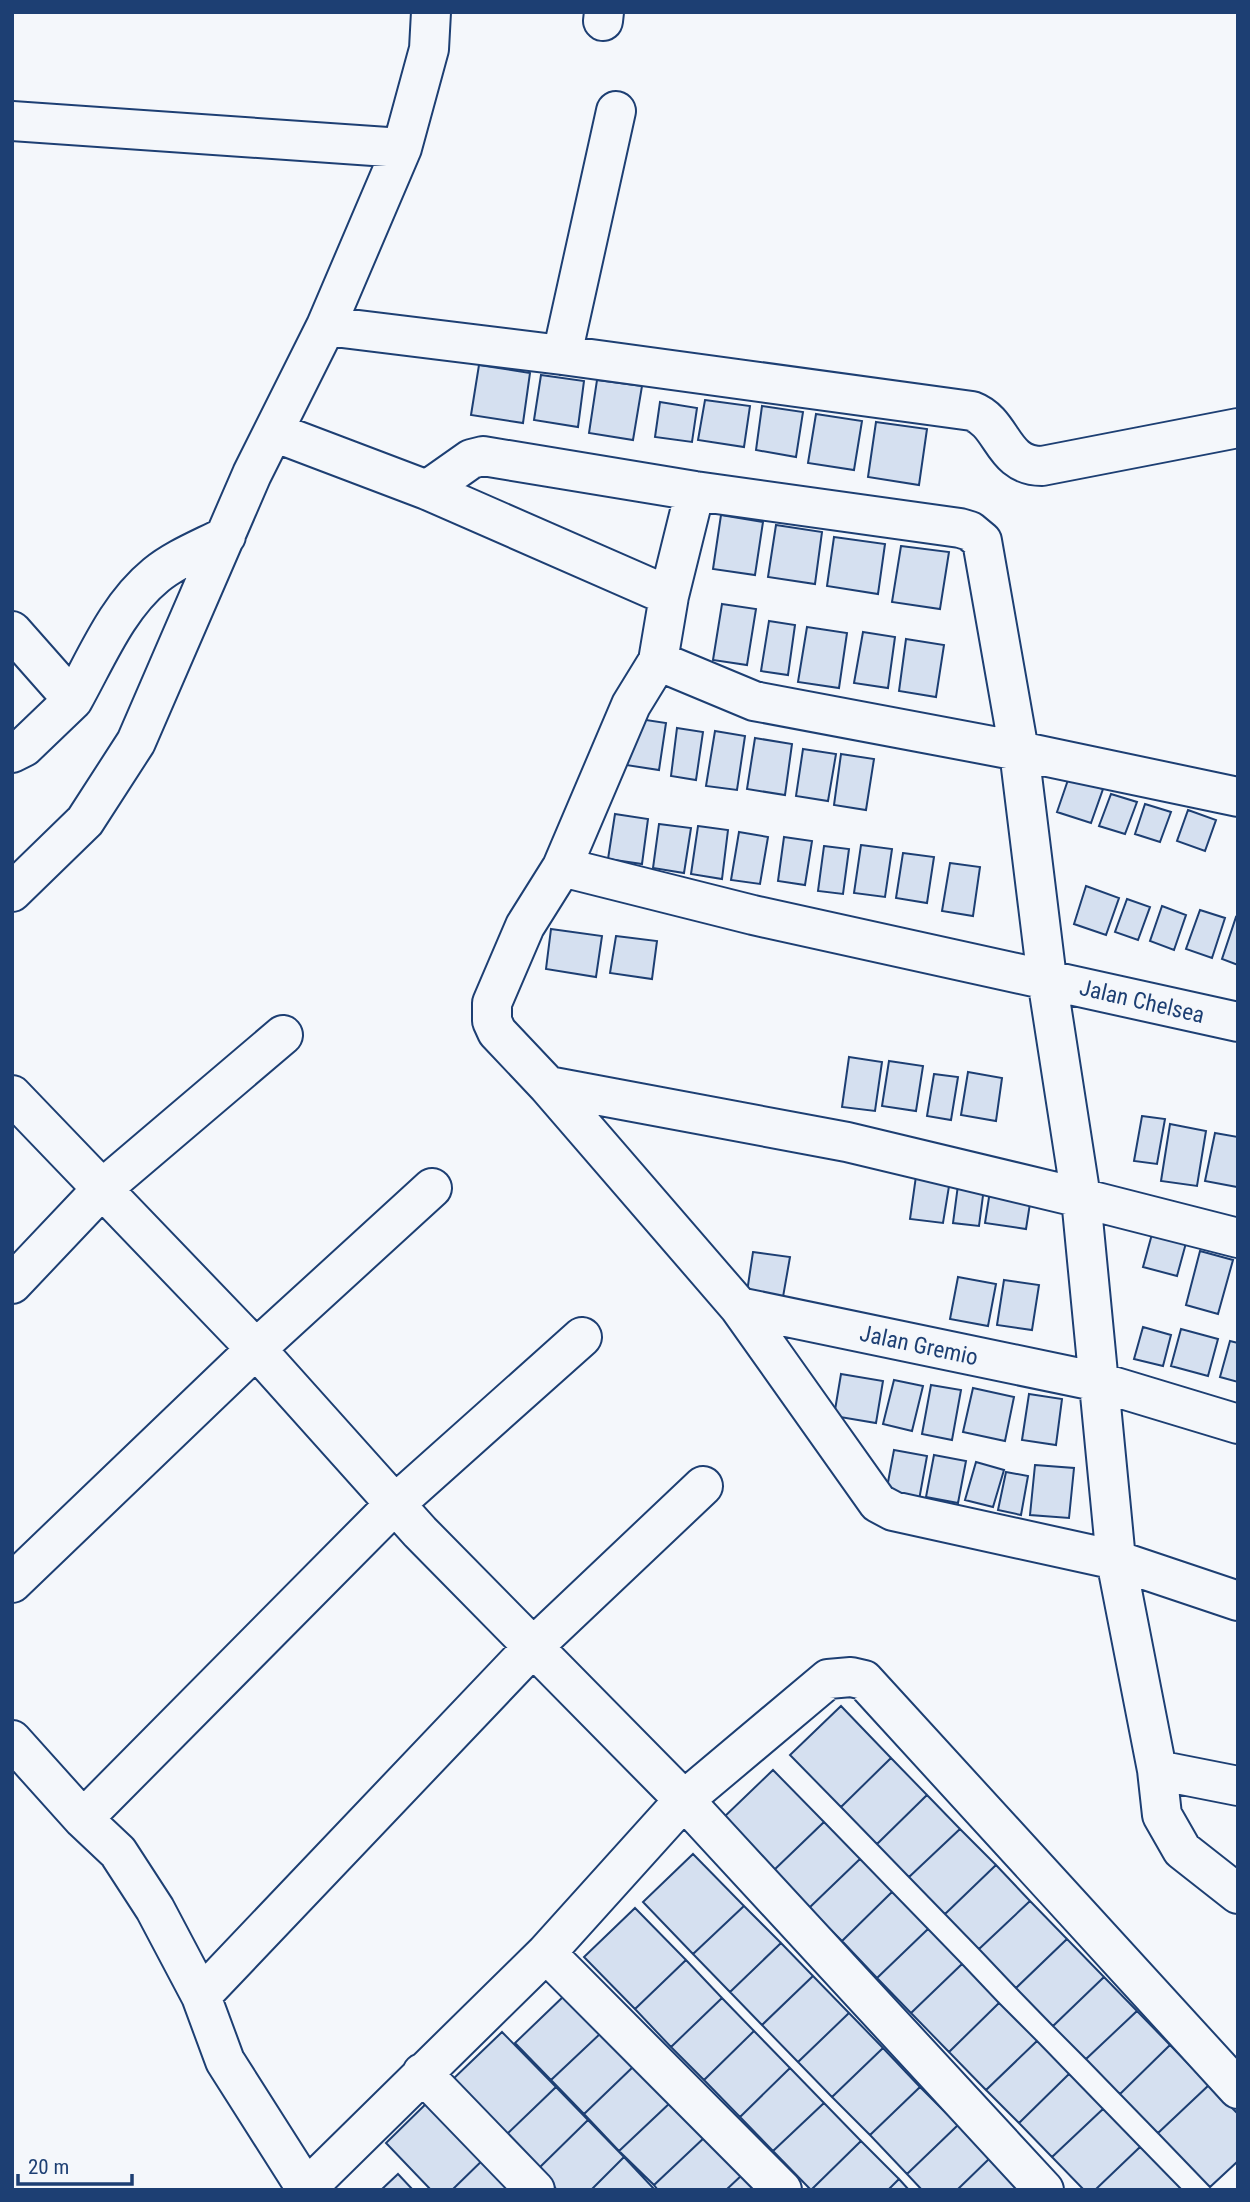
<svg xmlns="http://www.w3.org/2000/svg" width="1250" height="2202" font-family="'Roboto Condensed',sans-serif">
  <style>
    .building { fill: #d5e0f0; stroke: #1d3f73; stroke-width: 2 }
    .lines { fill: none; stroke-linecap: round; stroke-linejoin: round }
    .minor-casing { stroke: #1d3f73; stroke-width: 42 }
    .minor { stroke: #f4f7fb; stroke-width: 38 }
    .labels { text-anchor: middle; stroke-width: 5; stroke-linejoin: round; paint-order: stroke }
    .street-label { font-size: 23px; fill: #1d3f73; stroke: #f4f7fb }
  </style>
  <rect width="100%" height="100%" fill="#f4f7fb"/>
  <!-- building -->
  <path class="building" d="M479,365L530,373L523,423L471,415Z
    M541,375L584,381L578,427L534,420Z
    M597,380L642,386L633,440L589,433Z
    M705,400L750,406L744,447L698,440Z
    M660,402L697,408L692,442L655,437Z
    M762,406L803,412L796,457L756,450Z
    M816,414L862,421L854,470L808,463Z
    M876,422L927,429L919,485L868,477Z
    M721,515L763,522L755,575L713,569Z
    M776,525L822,532L815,584L768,577Z
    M834,537L885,544L878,594L827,586Z
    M901,546L949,552L940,609L892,602Z
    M722,604L756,609L747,665L713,660Z
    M769,621L795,625L788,675L761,671Z
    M807,627L847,633L839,688L798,682Z
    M863,632L895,637L888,688L854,683Z
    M906,639L944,645L936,697L899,691Z
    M633,718L666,723L659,770L626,765Z
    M677,728L703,732L696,780L671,776Z
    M715,731L745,736L737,790L706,786Z
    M755,738L792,744L785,795L747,789Z
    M803,749L836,754L828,801L796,796Z
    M841,754L874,759L866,810L834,805Z
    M1069,777L1103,789L1091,823L1057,812Z
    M1111,794L1137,802L1125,834L1099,826Z
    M1145,804L1171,812L1160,842L1135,834Z
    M1188,810L1216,820L1205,851L1177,841Z
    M615,814L648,819L642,864L608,859Z
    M659,824L691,828L684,873L653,868Z
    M698,826L728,830L722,879L691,874Z
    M739,832L768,837L760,884L731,880Z
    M784,837L812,841L805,885L778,881Z
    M861,845L892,849L885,897L854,893Z
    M824,846L849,849L843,894L818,891Z
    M903,853L934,857L927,903L896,898Z
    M950,863L980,867L973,916L942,911Z
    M1086,886L1119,898L1106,935L1074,924Z
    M1127,899L1150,907L1138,940L1115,932Z
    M1162,906L1186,915L1174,950L1150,941Z
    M1200,910L1225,918L1212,958L1186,949Z
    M1236,917L1238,918V965L1222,959Z
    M551,929L602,936L596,977L546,969Z
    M616,936L657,941L652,979L610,973Z
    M849,1057L882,1062L875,1111L842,1107Z
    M889,1061L923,1066L916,1111L882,1106Z
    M968,1072L1002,1078L996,1121L961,1115Z
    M934,1074L958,1077L951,1120L927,1116Z
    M1142,1116L1165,1119L1157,1164L1134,1161Z
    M1170,1124L1206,1131L1197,1186L1161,1181Z
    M1215,1133L1238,1137L1237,1187L1205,1181Z
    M916,1176L950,1180L943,1223L910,1219Z
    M958,1185L984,1188L979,1226L953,1223Z
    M990,1191L1031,1197L1026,1229L985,1223Z
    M1152,1234L1186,1243L1177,1276L1143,1267Z
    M1200,1251L1233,1260L1218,1314L1186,1305Z
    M753,1252L790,1257L783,1297L747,1292Z
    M958,1277L996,1284L988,1326L950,1319Z
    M1004,1280L1039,1285L1032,1330L997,1325Z
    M1143,1327L1171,1335L1163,1366L1134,1359Z
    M1181,1329L1218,1339L1208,1376L1171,1366Z
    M1230,1341L1238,1343V1382L1220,1377Z
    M841,1374L883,1381L876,1423L834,1416Z
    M894,1380L923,1386L912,1431L883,1424Z
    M931,1385L961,1390L952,1440L922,1434Z
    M973,1388L1014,1397L1005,1441L963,1432Z
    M1029,1394L1062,1399L1056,1445L1022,1440Z
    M894,1450L927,1456L919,1500L886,1493Z
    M934,1455L966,1461L958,1503L926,1497Z
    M976,1462L1004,1470L993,1507L965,1500Z
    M1035,1465L1074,1468L1069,1518L1030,1515Z
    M1006,1472L1028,1476L1021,1515L998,1510Z
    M841,1706L891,1758L841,1807L790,1755Z
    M891,1758L927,1795L877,1844L841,1807Z
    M773,1770L824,1822L773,1871L722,1819Z
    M927,1795L960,1829L909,1877L877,1844Z
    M824,1822L860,1859L809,1908L773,1871Z
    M960,1829L996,1865L945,1914L909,1877Z
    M693,1854L744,1906L693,1954L643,1902Z
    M860,1859L892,1892L842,1941L809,1908Z
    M996,1865L1030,1901L979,1949L945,1914Z
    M892,1892L928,1929L877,1978L842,1941Z
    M1030,1901L1067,1939L1016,1988L979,1949Z
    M744,1906L781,1943L730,1992L693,1954Z
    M635,1908L686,1960L635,2009L584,1957Z
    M928,1929L962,1964L911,2013L877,1978Z
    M1067,1939L1104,1977L1053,2026L1016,1988Z
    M781,1943L813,1976L762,2025L730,1992Z
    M686,1960L722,1998L671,2047L635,2009Z
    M962,1964L999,2003L949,2052L911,2013Z
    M813,1976L849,2013L798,2062L762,2025Z
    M1104,1977L1137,2011L1086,2059L1053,2026Z
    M566,1994L602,2032L551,2080L515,2043Z
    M722,1998L754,2031L704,2080L671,2047Z
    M999,2003L1037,2041L986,2090L949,2052Z
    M1137,2011L1170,2045L1120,2094L1086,2059Z
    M849,2013L883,2048L832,2097L798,2062Z
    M754,2031L790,2068L740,2117L704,2080Z
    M502,2032L556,2087L505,2136L451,2081Z
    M602,2032L635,2065L584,2114L551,2080Z
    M1037,2041L1069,2074L1019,2123L986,2090Z
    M1170,2045L1209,2085L1158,2133L1120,2094Z
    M883,2048L920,2087L870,2135L832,2097Z
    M635,2065L671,2102L619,2151L584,2114Z
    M790,2068L824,2103L773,2151L740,2117Z
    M1069,2074L1103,2109L1052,2157L1019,2123Z
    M1209,2085L1238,2114V2161L1210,2187L1158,2133Z
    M556,2087L588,2120L538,2169L505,2136Z
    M920,2087L958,2125L907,2174L870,2135Z
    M436,2094L492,2151L452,2190H431L386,2143Z
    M671,2102L705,2137L654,2185L619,2151Z
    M824,2103L861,2141L811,2190L773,2151Z
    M1103,2109L1140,2147L1095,2190H1084L1052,2157Z
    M588,2120L624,2157L591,2190H557L538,2169Z
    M958,2125L990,2158L957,2190H922L907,2174Z
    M705,2137L742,2175L726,2190H658L654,2185Z
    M861,2141L899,2179L888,2190H811Z
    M1140,2147L1182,2190H1095Z
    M492,2151L519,2190H452Z
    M624,2157L655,2190H591Z
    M990,2158L1021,2190H957Z
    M398,2174L413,2190H381Z
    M742,2175L756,2190H726Z
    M899,2179L909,2190H888Z"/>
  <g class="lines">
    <!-- minor casing -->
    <g class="minor-casing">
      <path id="minor" d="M603,21L604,12
        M12,121L402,148
        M326,326L562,355L972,411C1004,423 1001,466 1042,466L1238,428
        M562,355L616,111
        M274,432L427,490L669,596
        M427,490L471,459L483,456L695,491L960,528L970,531L982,541L1019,751L1047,979L1081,1198L1116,1560L1157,1770L1162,1815L1182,1850L1238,1894
        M12,631L73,700C97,657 117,607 156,575C175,559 203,548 226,536
        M658,661L754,701L1019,751L1238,797
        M12,753L24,747L73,700
        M562,867L753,915L1238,1022
        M12,892L85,821L136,742L252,474L326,326L402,148L429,49L431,12
        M548,1086L497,1032L492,1021V1003L525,926L562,867L631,705L658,661L669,596L695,491
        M12,1095L256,1349L420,1532L684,1800L1044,2190
        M1238,1238L1081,1198L847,1142L548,1086L739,1307L878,1503L893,1511L1116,1560L1238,1601
        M12,1284L102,1189L283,1035
        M739,1307L1099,1382L1238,1424
        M12,1583L256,1349L432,1188
        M12,1740L83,1819L118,1852L155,1909L201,1996L225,2061L307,2190
        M1157,1770L1238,1786
        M83,1819L394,1505L582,1337
        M546,1953L782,2190
        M201,1996L533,1647L703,1486
        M422,2073L535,2190
        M306,2189L546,1953L684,1800L828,1679L851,1677L864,1680L1238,2089"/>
    </g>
    <!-- minor -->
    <use href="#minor" class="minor"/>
  </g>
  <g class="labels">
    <!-- street labels -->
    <g class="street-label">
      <text transform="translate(1142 1001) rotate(13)" y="8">Jalan Chelsea</text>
      <text transform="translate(919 1345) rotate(12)" y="8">Jalan Gremio</text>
    </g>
  </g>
  <!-- border -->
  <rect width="1250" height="2202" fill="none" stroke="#1d3f73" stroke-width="28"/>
  <!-- scale -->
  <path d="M18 2174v10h114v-10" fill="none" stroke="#1d3f73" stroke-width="3.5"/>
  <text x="28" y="2174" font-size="21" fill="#1d3f73" stroke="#f4f7fb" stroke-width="5" paint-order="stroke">20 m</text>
</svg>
